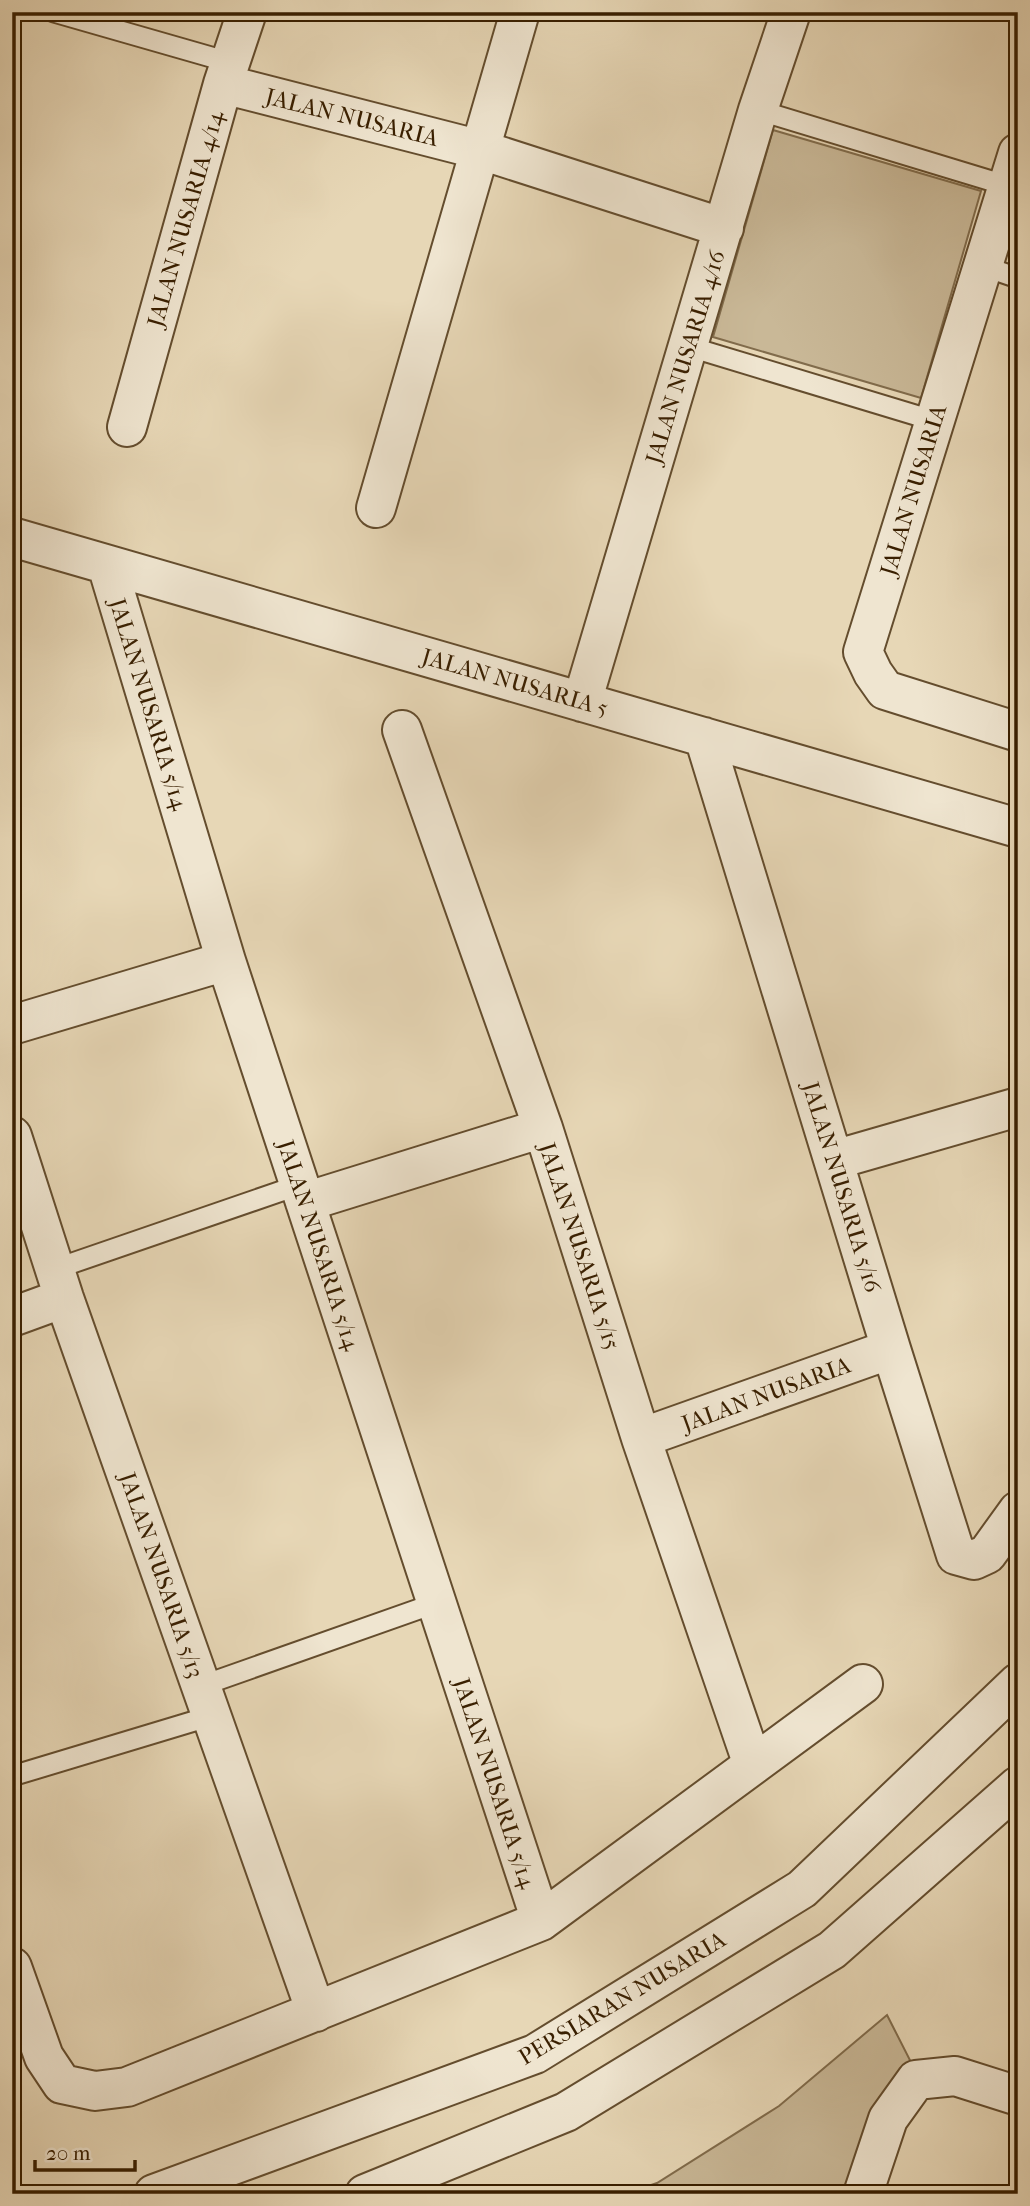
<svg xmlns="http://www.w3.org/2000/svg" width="1030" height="2206" font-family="'IM FELL French Canon',serif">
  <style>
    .green { fill: #c9b897; stroke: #816c4c; stroke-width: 2 }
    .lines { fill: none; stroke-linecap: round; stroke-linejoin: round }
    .service-casing { stroke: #644d2e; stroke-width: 23 }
    .minor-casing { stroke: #644d2e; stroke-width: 42 }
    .tertiary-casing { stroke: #644d2e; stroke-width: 42 }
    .service { stroke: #efe5d0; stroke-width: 19 }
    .minor { stroke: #efe5d0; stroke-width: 38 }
    .tertiary { stroke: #efe5d0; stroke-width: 38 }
    .labels { text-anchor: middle; stroke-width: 5; stroke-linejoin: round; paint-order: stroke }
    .street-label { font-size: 23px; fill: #391f00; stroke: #efe5d0 }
  </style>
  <rect width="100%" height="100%" fill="#e7d7b6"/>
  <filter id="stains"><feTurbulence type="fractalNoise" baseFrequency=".00286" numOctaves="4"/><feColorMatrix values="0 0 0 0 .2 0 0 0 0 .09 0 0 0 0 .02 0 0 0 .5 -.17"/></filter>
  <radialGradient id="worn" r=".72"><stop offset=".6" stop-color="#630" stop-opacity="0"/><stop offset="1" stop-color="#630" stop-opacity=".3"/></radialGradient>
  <!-- green -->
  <path class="green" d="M773,130L981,191L921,398L713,337Z
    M887,2015L917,2074L856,2194H625L657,2183L779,2106Z"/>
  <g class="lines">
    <!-- service casing -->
    <g class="service-casing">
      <path id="service" d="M54,12L232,63
        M758,110L1008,186
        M983,266L1018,278
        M687,346L935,421
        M55,1269L299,1185
        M201,1686L436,1603
        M12,1776L211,1716"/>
    </g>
    <!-- minor casing -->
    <g class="minor-casing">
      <path id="minor" d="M223,84L481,150L724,228
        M1018,153L863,652L873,673L885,690L1018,732
        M127,427L223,84L247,12
        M376,508L520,12
        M12,537L1018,828
        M107,565L226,961L541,1921
        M582,702L758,110L791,12
        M402,730L543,1128L641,1438L753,1765
        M704,737L891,1349L956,1555L974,1560L987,1554L1018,1511
        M12,1025L226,961
        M12,1136L64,1298L316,2012
        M834,1160L1018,1107
        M305,1202L543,1128
        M12,1317L64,1298
        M641,1438L891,1349
        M12,1967L44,2057L62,2084L95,2091L127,2087L541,1921L863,1684
        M863,2194L888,2119L916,2080L955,2076L1018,2096"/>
    </g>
    <!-- tertiary casing -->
    <g class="tertiary-casing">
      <path id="tertiary" d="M154,2194L535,2054L802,1889L1018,1683
        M365,2194L566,2112L832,1950L1018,1786"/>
    </g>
    <!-- service -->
    <use href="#service" class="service"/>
    <!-- minor -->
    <use href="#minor" class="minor"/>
    <!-- tertiary -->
    <use href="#tertiary" class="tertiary"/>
  </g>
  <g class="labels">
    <!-- street labels -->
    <g class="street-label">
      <text transform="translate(352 117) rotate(14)" y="8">JALAN NUSARIA</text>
      <text transform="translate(185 219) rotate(-74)" y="8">JALAN NUSARIA 4/14</text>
      <text transform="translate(685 357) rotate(-73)" y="8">JALAN NUSARIA 4/16</text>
      <text transform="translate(913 490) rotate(-73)" y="8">JALAN NUSARIA</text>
      <text transform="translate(515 682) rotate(16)" y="8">JALAN NUSARIA 5</text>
      <text transform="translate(149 704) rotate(73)" y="8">JALAN NUSARIA 5/14</text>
      <text transform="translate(842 1187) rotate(73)" y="8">JALAN NUSARIA 5/16</text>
      <text transform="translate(319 1245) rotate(72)" y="8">JALAN NUSARIA 5/14</text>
      <text transform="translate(580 1246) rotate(72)" y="8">JALAN NUSARIA 5/15</text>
      <text transform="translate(766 1394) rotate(-20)" y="8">JALAN NUSARIA</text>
      <text transform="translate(162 1575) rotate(71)" y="8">JALAN NUSARIA 5/13</text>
      <text transform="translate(495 1783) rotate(72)" y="8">JALAN NUSARIA 5/14</text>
      <text transform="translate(622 1998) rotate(-31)" y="8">PERSIARAN NUSARIA</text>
    </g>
  </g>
  <!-- margin -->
  <rect width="1030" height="2206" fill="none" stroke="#e7d7b6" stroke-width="42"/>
  <rect x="14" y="14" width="1002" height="2178" fill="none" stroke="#391f00" stroke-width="3.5"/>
  <rect x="21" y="21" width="988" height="2164" fill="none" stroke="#391f00" stroke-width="2"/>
  <!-- scale -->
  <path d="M35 2160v10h100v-10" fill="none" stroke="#391f00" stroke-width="3.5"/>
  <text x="46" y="2160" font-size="21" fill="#391f00" stroke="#efe5d0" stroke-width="5" paint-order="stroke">20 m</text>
  <rect width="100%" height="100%" filter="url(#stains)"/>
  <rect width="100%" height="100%" fill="url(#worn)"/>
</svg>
